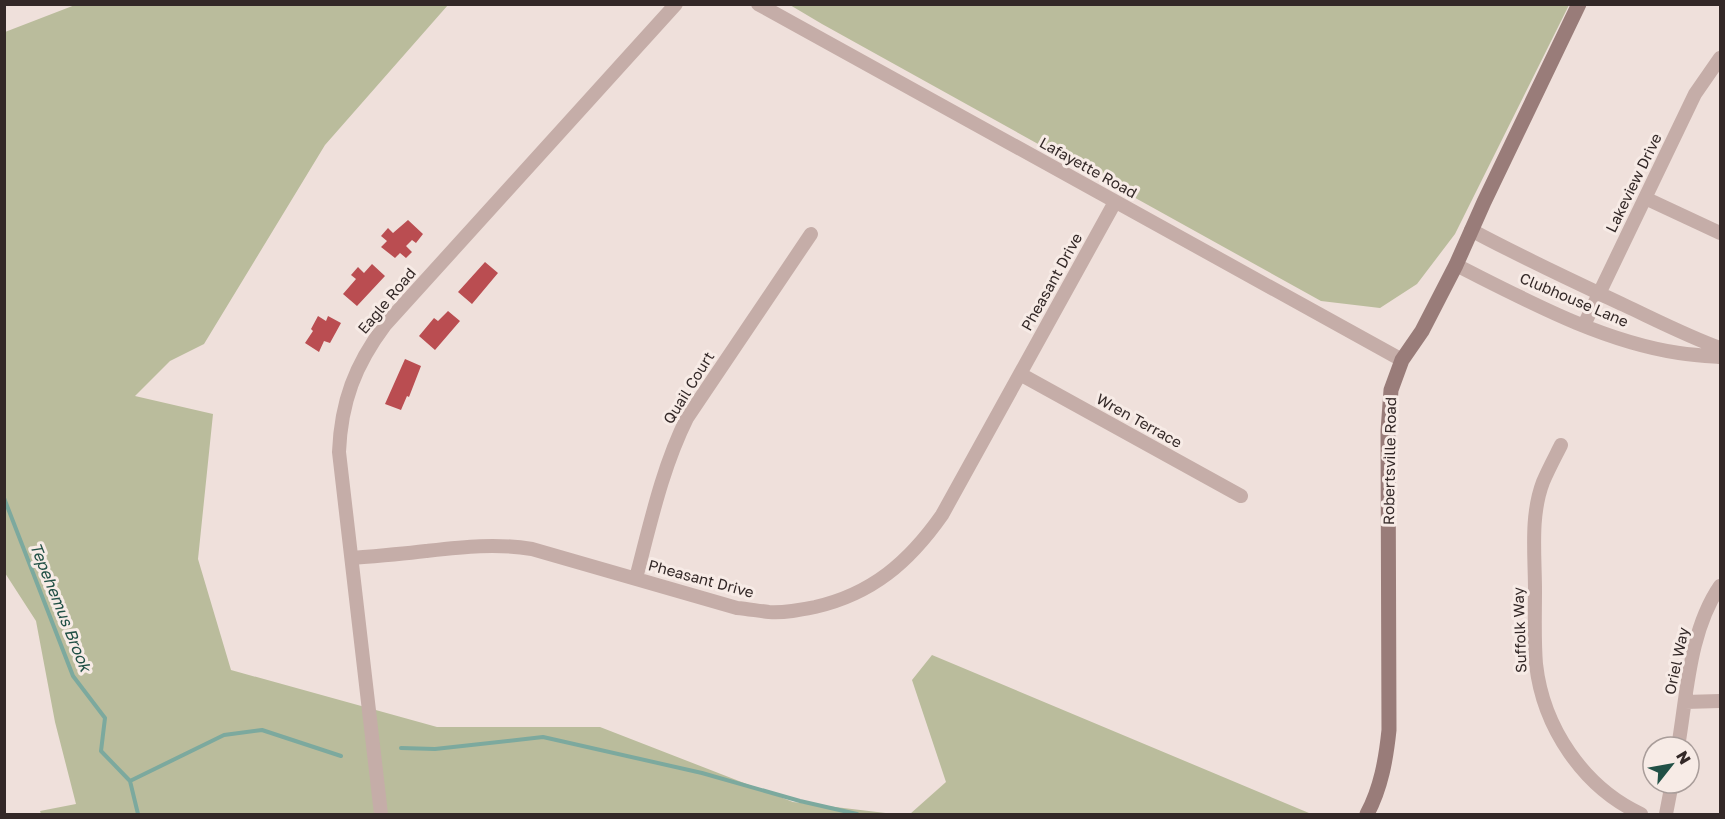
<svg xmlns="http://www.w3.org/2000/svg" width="1725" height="819" font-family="'Golos Text',sans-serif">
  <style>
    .green { fill: #babc9c }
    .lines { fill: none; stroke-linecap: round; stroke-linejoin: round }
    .stream { stroke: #7ca99e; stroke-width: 4 }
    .building { fill: #ba4d51 }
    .street { stroke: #c5ada8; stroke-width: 14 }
    .secondary { stroke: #997c79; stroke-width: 15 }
    .labels { text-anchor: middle; stroke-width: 6; stroke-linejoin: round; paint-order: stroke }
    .street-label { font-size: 15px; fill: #332827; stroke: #f7ebe6 }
    .water-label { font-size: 16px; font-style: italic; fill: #215046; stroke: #f7ebe6 }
  </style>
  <rect width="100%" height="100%" fill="#efe0db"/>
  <!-- green -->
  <path class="green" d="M75,5H448L325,145L204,344L170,361L135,396L213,414L198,559L231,670L437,727H600L793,802L894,814H41L40,811L76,804L55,722L36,621L5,573V32Z
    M790,5H789H1569L1455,234L1417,284L1380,308L1321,301L822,24Z
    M932,655L1309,813L1308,814H910L946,782L912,680Z"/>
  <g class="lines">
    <!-- stream -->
    <path class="stream" d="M4,498L73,676L105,718L101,751L130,781L138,814
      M401,748L435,749L543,737L702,773L800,801L857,814
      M130,781L224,735L262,730L341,756"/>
  </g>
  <!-- building -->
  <path class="building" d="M408,220L423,234L416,243L412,240L406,246L412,252L406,258L400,253L395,258L381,247L387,241L381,236L388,228L393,233Z
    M485,262L498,273L472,304L458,292Z
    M372,264L385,276L357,306L343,294L356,279L351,275L358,267L364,273Z
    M448,311L460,321L435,350L419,336L434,318L438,321Z
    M318,316L326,321L328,316L341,323L330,343L324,341L319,352L305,343L313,331L311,329Z
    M405,359L421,366L409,397L407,396L401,410L385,404Z"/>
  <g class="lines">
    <!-- street -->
    <path class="street" d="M758,4L1402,360
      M1645,198L1720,233
      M1471,230C1521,257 1573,281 1624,305C1656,320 1687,336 1720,348
      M1456,265C1526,300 1600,341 1679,353C1693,355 1707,356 1720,357
      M1584,325L1695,94L1720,58
      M1020,374L1241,496
      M1561,445C1555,457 1548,470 1543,482C1530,516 1535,555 1535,591C1535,615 1534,640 1536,664C1543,727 1583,787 1641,814
      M352,558C377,556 401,554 426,551C462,547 496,543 532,549L737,608C748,609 759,611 769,612C785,613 800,610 815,607C872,594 909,562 942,515L1115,202
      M636,578C650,525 662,468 687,418L811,234
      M1685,702L1720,701
      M1678,747C1687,695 1689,631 1720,586
      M381,814L339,452C341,402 355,365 385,325L676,4
      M1666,814L1672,783"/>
    <!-- secondary -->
    <path class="secondary" d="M1367,814C1381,788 1386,759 1389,730L1388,431L1391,390L1402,360L1422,331L1456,265L1484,202L1579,4"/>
  </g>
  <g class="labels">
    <!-- street labels -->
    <g class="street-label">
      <text transform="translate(1088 168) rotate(29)" y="5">Lafayette Road</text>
      <text transform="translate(1634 183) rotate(-64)" y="5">Lakeview Drive</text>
      <text transform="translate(1052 282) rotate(-61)" y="5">Pheasant Drive</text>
      <text transform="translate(1574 300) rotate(23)" y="5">Clubhouse Lane</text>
      <text transform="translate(387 301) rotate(-50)" y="5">Eagle Road</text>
      <text transform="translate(689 388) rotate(-58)" y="5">Quail Court</text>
      <text transform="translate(1139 421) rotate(29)" y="5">Wren Terrace</text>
      <text transform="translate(1390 461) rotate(-89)" y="5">Robertsville Road</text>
      <text transform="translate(701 579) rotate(15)" y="5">Pheasant Drive</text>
      <text transform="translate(1520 630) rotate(-92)" y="5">Suffolk Way</text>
      <text transform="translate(1677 661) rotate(-78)" y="5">Oriel Way</text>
    </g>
    <!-- water labels -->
    <g class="water-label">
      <text transform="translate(61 607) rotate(68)" y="6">Tepehemus Brook</text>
    </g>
  </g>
  <!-- border -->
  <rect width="1725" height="819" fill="none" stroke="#332827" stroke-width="12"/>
  <!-- north arrow -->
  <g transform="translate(1671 765) rotate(59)"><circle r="28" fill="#f7ebe6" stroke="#a99d9a" stroke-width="1.5"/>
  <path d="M0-4.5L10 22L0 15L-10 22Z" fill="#215046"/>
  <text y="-9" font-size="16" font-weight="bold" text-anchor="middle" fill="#332827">N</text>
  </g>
</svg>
